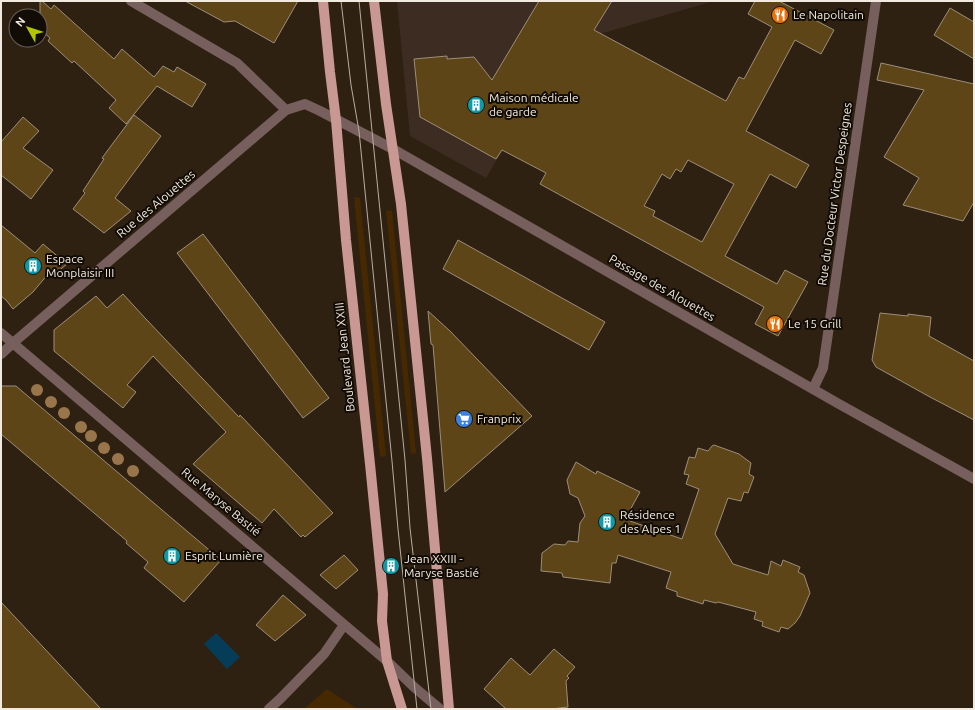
<svg xmlns="http://www.w3.org/2000/svg" width="975" height="710" font-family="Ubuntu,sans-serif">
  <style>
    .industrial { fill: #3c2c21 }
    .green { fill: #462900 }
    .water { fill: #053c57 }
    .building { fill: #5e4517; stroke: #9b8e7a; fill-rule: evenodd }
    .lines { fill: none; stroke-linecap: round; stroke-linejoin: round }
    .minor { stroke: #765f5c; stroke-width: 10 }
    .major { stroke: #c99893; stroke-width: 10 }
    .tram { stroke: #b8ada2; stroke-width: 1 }
    .tree { fill: #99754c }
    .labels { text-anchor: middle; stroke-width: 4; stroke-linejoin: round; paint-order: stroke }
    .poi-label { font-size: 12px; fill: #f2e9df; stroke: #120c06; text-anchor: start }
    .street-label { font-size: 12px; fill: #f2e9df; stroke: #120c06 }
  </style>
  <rect width="100%" height="100%" fill="#2f2112"/>
  <!-- industrial -->
  <path class="industrial" d="M397,1H714L565,44L486,178L410,136Z"/>
  <!-- green -->
  <path class="green" d="M354,197L360,198L386,456L380,457Z
    M386,210L392,211L416,453L411,454Z
    M327,689L356,708L357,709H304Z"/>
  <!-- water -->
  <path class="water" d="M216,633L240,657L227,669L204,644Z"/>
  <!-- building -->
  <path class="building" d="M40,1H42L51,9L54,5L114,59L122,49L154,77L163,66L174,72L177,67L206,84L192,107L157,86L126,124L109,108L116,100L74,61L72,63L48,41L50,38L40,29Z
    M185,1H298L274,43L235,21L224,22Z
    M539,1H612L594,30L726,101L739,77L744,79L772,27L748,14L755,1H779L834,30L821,54L795,40L746,131L809,165L796,188L770,174L725,256L777,284L785,270L808,282L778,336L755,324L764,307L540,184L546,173L502,150L496,159L420,117L414,59L447,56V59L474,57L492,80ZM688,160L734,184L702,242L653,216L655,211L644,206L662,174L670,179L676,169L681,172Z
    M950,8L974,22V59L934,35Z
    M881,63L974,84V202L963,221L903,205L919,178L884,157L924,90L877,80Z
    M134,115L161,136L115,198L131,211L104,233L73,209L85,193L83,191L104,159L102,158Z
    M23,117L39,131L23,148L53,170L31,199L1,175V142Z
    M1,225L35,253L43,244L67,264L51,277L48,274L33,292L13,309L6,300L1,296Z
    M203,234L329,398L303,418L177,253Z
    M458,240L605,322L589,350L443,269Z
    M123,294L145,318L239,417L240,415L333,513L305,537L303,535L301,537L274,509L262,523L193,464L226,432L153,356L127,385L136,392L123,408L54,351V330L96,296L107,308Z
    M428,311L450,331L532,416L445,492L433,345L431,344Z
    M880,313L908,316V314L931,317L929,336L974,361V420L930,397L876,367L872,360Z
    M1,386H16L221,560L184,602L144,568L148,562L126,543L127,541L1,434Z
    M714,445L739,454L751,463L749,474L754,477L748,493L744,492L741,501L728,498L715,534L733,564L768,575L771,561L781,566L783,560L800,567L798,572L804,575L810,593L800,616L795,623L788,629L781,627L779,632L762,626L763,622L754,619L756,612L718,602L716,603L704,600L703,604L677,596V592L666,588L671,572L618,555L616,563H612L610,583L563,577L562,573L541,571L542,553L554,544L565,545L568,541L578,542L580,523L585,516L578,498L570,494L567,480L576,462L596,474L597,471L640,492L629,512L632,513L630,521L682,539L699,489L686,484L689,475L684,474L689,457L695,458L698,448L708,451L712,446Z
    M344,555L358,570L336,589L320,575Z
    M283,595L306,615L275,641L256,625Z
    M1,602L101,709H1Z
    M554,649L575,667L567,676L569,678L566,681L568,707L551,709H506L484,689L511,658L530,675Z"/>
  <g class="lines">
    <!-- minor -->
    <path class="minor" d="M131,1L237,63L286,110
      M1,333L387,661L414,687L440,709
      M1,354L13,343L286,110L305,104L320,111L393,149L839,404L974,479
      M813,389L823,368L876,1
      M269,709L280,699L324,654L344,625"/>
    <!-- major -->
    <path class="major" d="M323,1L330,72L336,120L346,240L370,464L383,594L382,621L387,661L402,709
      M374,1L386,104L401,204L427,458L449,709"/>
    <!-- tram -->
    <path class="tram" d="M341,1L351,85L359,131L392,461L398,529L417,709
      M359,1L405,460L410,528L431,709"/>
  </g>
  <!-- trees -->
  <g class="tree">
    <circle cx="37" cy="390" r="6"/>
    <circle cx="51" cy="402" r="6"/>
    <circle cx="64" cy="413" r="6"/>
    <circle cx="81" cy="427" r="6"/>
    <circle cx="91" cy="436" r="6"/>
    <circle cx="104" cy="448" r="6"/>
    <circle cx="118" cy="459" r="6"/>
    <circle cx="133" cy="471" r="6"/>
  </g>
  <!-- icons -->
  <defs>
    <g id="restaurant-disc" transform="scale(0.9)"><circle r="9.5" fill="#e8710a" stroke="#120c06"/><path d="M-5-6h1v4h1v-4h1v4h1v-4h1v5L-1.5 .5V6h-2V.5L-5-1ZM5-6V6H3V1.5H1.5Q1.5-4 5-6Z" fill="#fff"/></g>
    <g id="building-disc" transform="scale(0.9)"><circle r="9.5" fill="#0f9aa8" stroke="#120c06"/><path d="M-4-6H4V6H1V3H-1V6H-4ZM-2.5-4.3h1.7v1.8h-1.7ZM.8-4.3h1.7v1.8H.8ZM-2.5-1h1.7V.8h-1.7ZM.8-1h1.7V.8H.8Z" fill="#fff"/></g>
    <g id="supermarket-disc" transform="scale(0.9)"><circle r="9.5" fill="#3f7fe0" stroke="#120c06"/><path d="M-6-5.5h2.5l.6 2H6L4.5 2H-2.5L-4.4-4H-6ZM-1.5 3.2a1.3 1.3 0 1 0 .1 0ZM3 3.2a1.3 1.3 0 1 0 .1 0Z" fill="#fff"/></g>
  </defs>
  <g fill-rule="evenodd">
    <use href="#restaurant-disc" x="780" y="15"/>
    <use href="#building-disc" x="476" y="105"/>
    <use href="#building-disc" x="33" y="266"/>
    <use href="#restaurant-disc" x="775" y="324"/>
    <use href="#supermarket-disc" x="464" y="419"/>
    <use href="#building-disc" x="607" y="522"/>
    <use href="#building-disc" x="172" y="556"/>
    <use href="#building-disc" x="391" y="566"/>
  </g>
  <g class="labels">
    <!-- poi labels -->
    <g class="poi-label">
      <text x="793" y="19">Le Napolitain</text>
      <text x="489" y="102">Maison médicale<tspan x="489" dy="14">de garde</tspan></text>
      <text x="46" y="263">Espace<tspan x="46" dy="14">Monplaisir III</tspan></text>
      <text x="788" y="328">Le 15 Grill</text>
      <text x="477" y="423">Franprix</text>
      <text x="620" y="519">Résidence<tspan x="620" dy="14">des Alpes 1</tspan></text>
      <text x="185" y="560">Esprit Lumière</text>
      <text x="404" y="563">Jean XXIII -<tspan x="404" dy="14">Maryse Bastié</tspan></text>
    </g>
    <!-- street labels -->
    <g class="street-label">
      <text transform="translate(835 194) rotate(-82)" y="4">Rue du Docteur Victor Despeignes</text>
      <text transform="translate(156 204) rotate(-40)" y="4">Rue des Alouettes</text>
      <text transform="translate(662 288) rotate(30)" y="4">Passage des Alouettes</text>
      <text transform="translate(345 357) rotate(-96)" y="4">Boulevard Jean XXIII</text>
      <text transform="translate(221 502) rotate(40)" y="4">Rue Maryse Bastié</text>
    </g>
  </g>
  <!-- border -->
  <rect width="975" height="710" fill="none" stroke="#f2e9df" stroke-width="4"/>
  <!-- north arrow -->
  <g transform="translate(28 28) rotate(309)"><circle r="19" fill="#120c06" stroke="#6c645d"/>
  <path d="M0-3L7 15L0 10L-7 15Z" fill="#b0c503"/>
  <text y="-6" font-size="11" font-weight="bold" text-anchor="middle" fill="#f2e9df">N</text>
  </g>
</svg>
